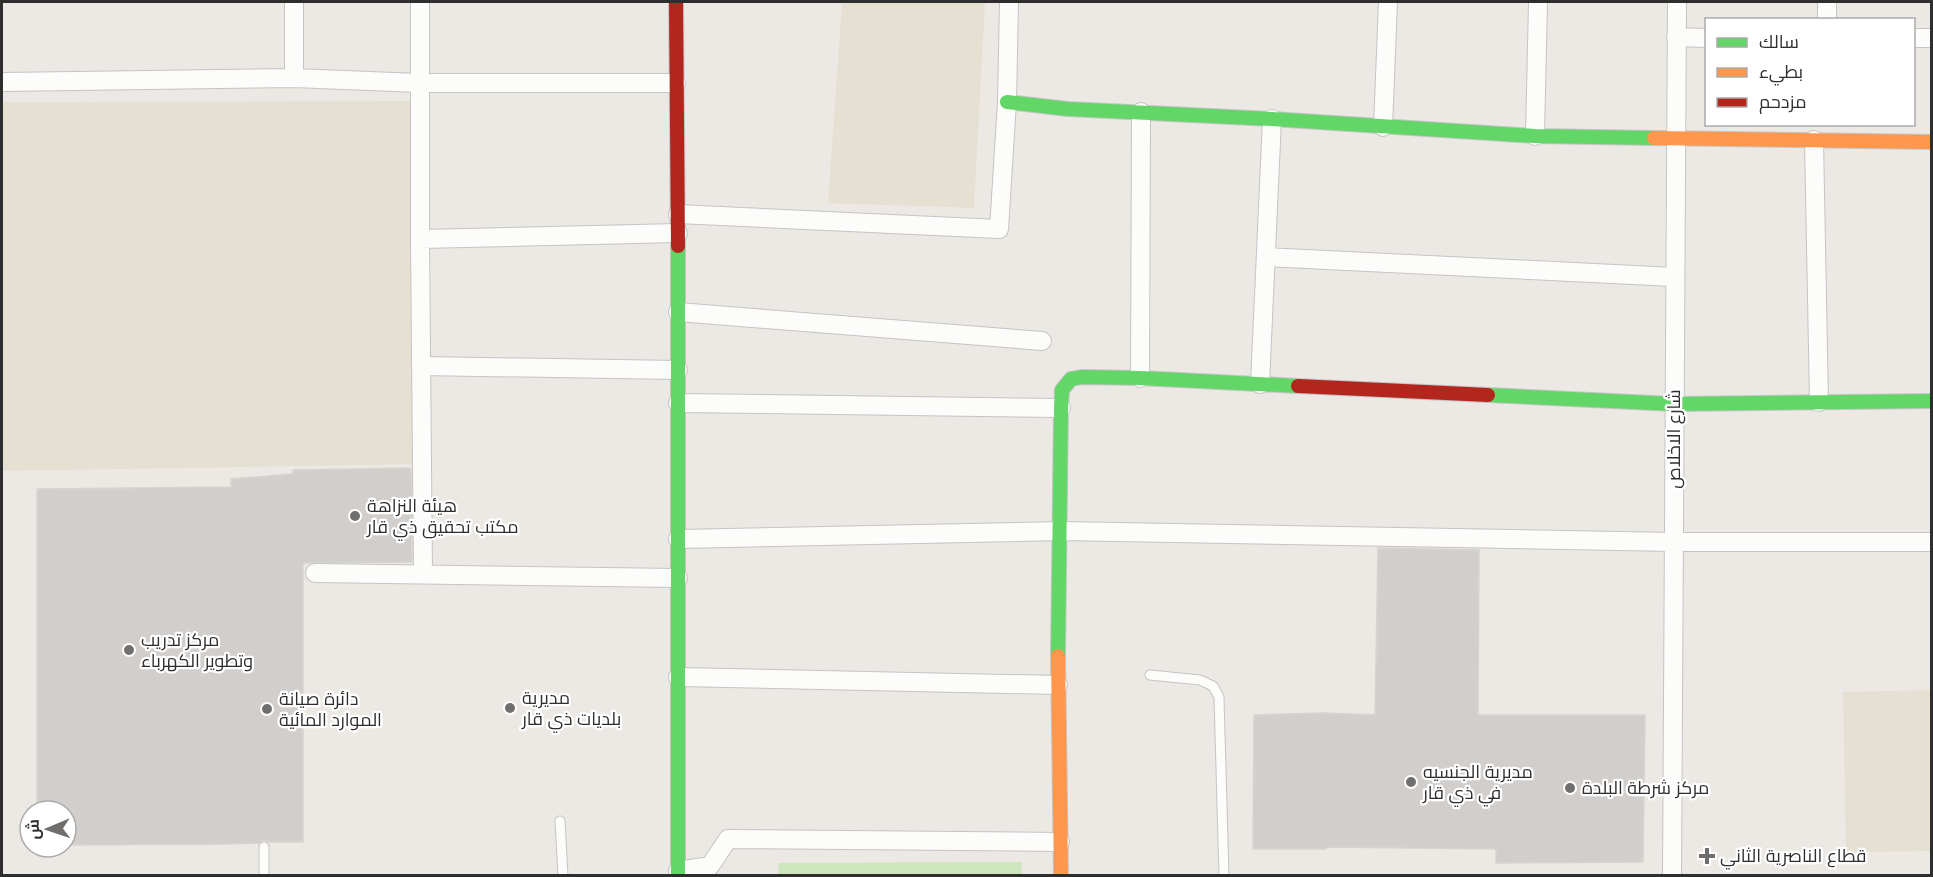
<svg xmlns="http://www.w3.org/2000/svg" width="1933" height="877" font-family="Raleway,Cairo,sans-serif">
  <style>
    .education { fill: #e6e0d3 }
    .green { fill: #cee6be }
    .building { fill: #d1cecb; stroke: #d7d4d0; stroke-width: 1.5 }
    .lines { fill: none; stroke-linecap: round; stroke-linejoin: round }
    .lane-casing { stroke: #c5c4c5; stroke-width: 11 }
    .street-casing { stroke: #c5c4c5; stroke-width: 20 }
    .fast-casing { stroke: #c5c4c5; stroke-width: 16 }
    .slow-casing { stroke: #c5c4c5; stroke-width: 16 }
    .jam-casing { stroke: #c5c4c5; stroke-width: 16 }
    .lane { stroke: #fcfcfb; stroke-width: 9 }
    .street { stroke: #fcfcfb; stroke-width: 18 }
    .fast { stroke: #63d668; stroke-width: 14 }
    .slow { stroke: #ff974d; stroke-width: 14 }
    .jam { stroke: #b3261e; stroke-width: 14 }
    .poi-dot { fill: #706f6e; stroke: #fff; stroke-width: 2 }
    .labels { text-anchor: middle; stroke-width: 4.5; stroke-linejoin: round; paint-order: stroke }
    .street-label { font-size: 18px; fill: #2e2e2e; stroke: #fff }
    .poi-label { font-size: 18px; fill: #2e2e2e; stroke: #fff; text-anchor: start }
  </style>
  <rect width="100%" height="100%" fill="#ece8e4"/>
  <!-- education -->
  <path class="education" d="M842,2H985L974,208L828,203Z
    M418,101L423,464L2,471V102Z
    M1931,690V851L1846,852L1843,692Z"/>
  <!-- green -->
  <path class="green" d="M1022,862L1021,876L779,875L778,863Z"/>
  <!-- building -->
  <path class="building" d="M411,468L412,562L303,563V842H269L263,840L259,843L225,844L66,845V811H37V489L231,487V479L293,474V470Z
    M1378,548L1479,550L1478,715H1645L1643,862L1496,863V849L1326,847V849H1253L1254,715L1324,713L1375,715Z"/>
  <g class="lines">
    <!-- lane casing -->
    <g class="lane-casing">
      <path id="lane" d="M1150,675L1200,680L1213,686L1219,697L1224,876
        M560,821L563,876
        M264,847V876"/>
    </g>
    <!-- street casing -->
    <g class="street-casing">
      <path id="street" d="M294,2V78
        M420,2V239L423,574
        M1827,2V20
        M1676,37L1706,38
        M1914,38H1932
        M2,82L294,78L419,83H676
        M1383,127L1388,2
        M1535,136L1538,2
        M1814,140L1819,402
        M678,214L999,229L1007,102L1009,2
        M420,239L678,233
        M1266,257L1675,277
        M678,312L1042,341
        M421,366L678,370
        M1140,378L1141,112
        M1260,384L1272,119
        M678,403L1061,408
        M678,539L1061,531L1674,542H1932
        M315,573L678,578
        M678,677L1058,685
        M678,871L710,866L728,839L1060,842
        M1672,876L1677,2"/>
    </g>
    <!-- fast casing -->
    <g class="fast-casing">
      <path id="fast" d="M1007,102L1068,109L1272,119L1535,136L1654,138
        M678,246V876
        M1488,395L1674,404L1932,401
        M1058,656L1061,408L1062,390L1071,379L1082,377L1140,378L1298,386"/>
    </g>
    <!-- slow casing -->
    <g class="slow-casing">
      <path id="slow" d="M1654,138L1932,142
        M1058,656L1061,876"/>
    </g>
    <!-- jam casing -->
    <g class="jam-casing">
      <path id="jam" d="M676,2L678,246
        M1298,386L1488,395"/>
    </g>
    <!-- lane -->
    <use href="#lane" class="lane"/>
    <!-- street -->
    <use href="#street" class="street"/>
    <!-- fast -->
    <use href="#fast" class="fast"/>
    <!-- slow -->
    <use href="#slow" class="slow"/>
    <!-- jam -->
    <use href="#jam" class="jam"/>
  </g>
  <!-- markers -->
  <g class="poi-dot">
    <circle cx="355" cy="516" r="6"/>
    <circle cx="129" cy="650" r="6"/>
    <circle cx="510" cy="708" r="6"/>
    <circle cx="267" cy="709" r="6"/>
    <circle cx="1411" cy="782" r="6"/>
    <circle cx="1570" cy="788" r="6"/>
    <path d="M1704 847h6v6h6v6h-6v6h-6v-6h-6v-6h6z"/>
  </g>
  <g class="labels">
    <!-- street labels -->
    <g class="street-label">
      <text transform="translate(1674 439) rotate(-90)" y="6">شارع الاخلاص</text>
    </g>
    <!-- poi labels -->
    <g class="poi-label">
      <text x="367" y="512">هيئة النزاهة<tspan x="367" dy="21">مكتب تحقيق ذي قار</tspan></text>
      <text x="141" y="646">مركز تدريب<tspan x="141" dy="21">وتطوير الكهرباء</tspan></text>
      <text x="522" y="704">مديرية<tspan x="522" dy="21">بلديات ذي قار</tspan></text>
      <text x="279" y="705">دائرة صيانة<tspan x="279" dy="21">الموارد المائية</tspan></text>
      <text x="1423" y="778">مديرية الجنسيه<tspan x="1423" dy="21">في ذي قار</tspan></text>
      <text x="1582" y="794">مركز شرطة البلدة</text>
      <text x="1720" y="862">قطاع الناصرية الثاني</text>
    </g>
  </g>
  <!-- border -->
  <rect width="1933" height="877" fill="none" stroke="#2e2e2e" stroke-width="6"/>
  <!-- legend -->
  <rect x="1705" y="18" width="210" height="108" fill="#ffffff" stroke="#ababab" stroke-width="1.5"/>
  <rect x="1717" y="38" width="30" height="9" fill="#63d668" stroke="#ababab" stroke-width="1.5"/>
  <text x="1759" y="48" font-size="18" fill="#2e2e2e">سالك</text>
  <rect x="1717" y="68" width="30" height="9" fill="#ff974d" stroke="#ababab" stroke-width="1.5"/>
  <text x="1759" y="78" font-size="18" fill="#2e2e2e">بطيء</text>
  <rect x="1717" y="98" width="30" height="9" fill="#b3261e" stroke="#ababab" stroke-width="1.5"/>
  <text x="1759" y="108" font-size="18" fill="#2e2e2e">مزدحم</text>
  <!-- north arrow -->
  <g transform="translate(48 829) rotate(268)"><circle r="28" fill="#ffffff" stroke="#ababab" stroke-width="1.5"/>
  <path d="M0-4.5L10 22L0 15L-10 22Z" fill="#706f6e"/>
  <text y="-9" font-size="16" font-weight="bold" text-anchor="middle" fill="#2e2e2e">ش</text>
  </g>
</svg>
